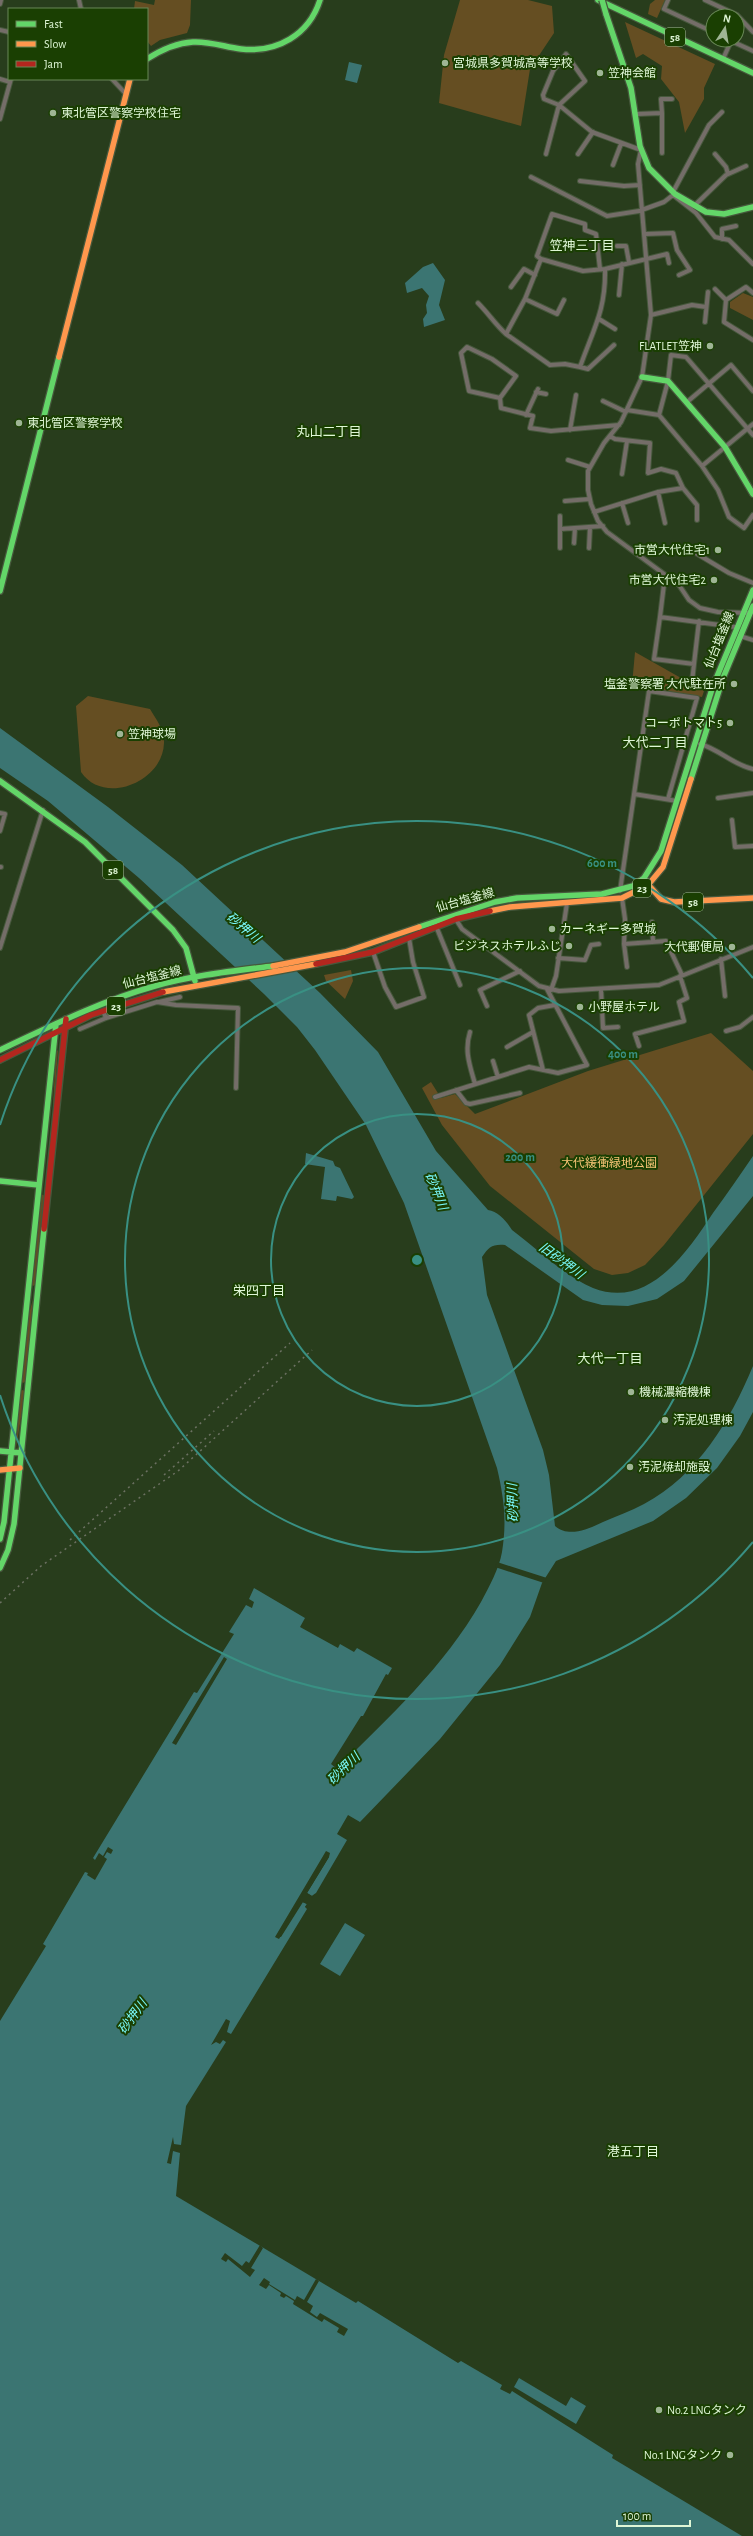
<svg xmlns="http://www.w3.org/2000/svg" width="753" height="2536" font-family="'Alegreya Sans','Noto Sans JP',sans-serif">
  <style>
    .green { fill: #654e22 }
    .water { fill: #3b7572 }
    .pier { fill: #283d1c }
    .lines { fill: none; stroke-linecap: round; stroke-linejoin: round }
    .street-casing { stroke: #46583c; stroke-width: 6 }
    .fast-casing { stroke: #46583c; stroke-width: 8 }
    .slow-casing { stroke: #46583c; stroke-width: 8 }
    .jam-casing { stroke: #46583c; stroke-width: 8 }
    .street { stroke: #746d68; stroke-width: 4 }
    .fast { stroke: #63d668; stroke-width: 5.5 }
    .slow { stroke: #ff974d; stroke-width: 5.5 }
    .jam { stroke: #b3261e; stroke-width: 5.5 }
    .rail { stroke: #6c7162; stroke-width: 1.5; stroke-dasharray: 2 4; stroke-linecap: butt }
    .fast-bridge-casing { stroke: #46583c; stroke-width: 8; stroke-linecap: butt }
    .fast-bridge { stroke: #63d668; stroke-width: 5.5 }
    .ring { fill: none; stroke: #399083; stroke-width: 2 }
    .poi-dot { fill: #9fb595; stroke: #1a3f02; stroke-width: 1.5 }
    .labels { text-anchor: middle; stroke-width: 4; stroke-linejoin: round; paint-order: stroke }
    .shield { fill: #1a3f02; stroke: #a4bf96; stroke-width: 1 }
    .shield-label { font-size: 11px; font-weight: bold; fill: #dff6d6 }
    .poi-label { font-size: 12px; fill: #dff6d6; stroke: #1a3f02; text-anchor: start }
    .street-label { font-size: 12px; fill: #dff6d6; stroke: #1a3f02 }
    .park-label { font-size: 12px; fill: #f8c476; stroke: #1a3f02 }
    .neighbourhood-label { font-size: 13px; fill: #dff6d6; stroke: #1a3f02 }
    .water-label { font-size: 13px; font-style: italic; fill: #79f8fa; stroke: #1a3f02 }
    .centre { fill: #399083; stroke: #1a3f02; stroke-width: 2 }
    .ring-label { font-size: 12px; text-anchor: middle; font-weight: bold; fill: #399083; stroke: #1a3f02; stroke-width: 4; stroke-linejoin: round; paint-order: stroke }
  </style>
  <rect width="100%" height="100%" fill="#283d1c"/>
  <!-- green -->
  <path class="green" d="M155,0H191L190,25L187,33L160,40L151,46L147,41V9H134L135,1L154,5Z
    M460,0H528L552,6L554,33L530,69L521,126L439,103L444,55Z
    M655,0H665L657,18L648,14L650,4Z
    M625,22L715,64L704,88V99L685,133L679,102L661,79L662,66L643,54L636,58Z
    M743,293L753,297V320L730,308V302Z
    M635,652L704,691L702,697L632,685Z
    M88,696L150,709C156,719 165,731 164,743C163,782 104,806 81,772L76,706Z
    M351,970L353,981L345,999L326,981L324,975Z
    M711,1033L753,1071V1134L664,1245L645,1265L628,1273L612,1275L594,1269L490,1186L442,1125L422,1088L431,1082L441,1098L455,1094L475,1114L588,1071Z
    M58,1050L54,1104L53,1105L56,1052Z
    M41,1194L45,1196L36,1284L33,1286L31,1284Z
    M33,1299L26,1381L23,1383L21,1381L26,1325Z
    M23,1390L25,1392L16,1449L20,1391Z"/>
  <!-- water -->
  <path class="water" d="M349,62L362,65L357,83L345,80Z
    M433,263L445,280L439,305L445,320L424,327L423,319L427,313L426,305L429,296L422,288L407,293L405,283L423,267Z
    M0,728L108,807L182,865L320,993L378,1052L436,1151L488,1210C498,1211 507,1222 512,1230C536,1248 566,1277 593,1288C649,1310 687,1252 713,1213C727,1194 740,1175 753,1156V1196L684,1281L657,1299L628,1306L602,1305L583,1300L505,1245C492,1244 489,1247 482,1257L487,1295L543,1450L549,1475L555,1526C569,1538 588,1529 603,1522C616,1516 631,1511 644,1504C698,1475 730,1421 753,1366V1412L740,1436L717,1468L686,1498L653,1521L556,1561L542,1583L530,1617L500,1665L440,1739L360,1822L348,1815L337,1834L347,1840L316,1893L312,1896L307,1893L329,1857L327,1852L276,1937H281L303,1902L307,1904L305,1907L307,1909L231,2034L227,2032L230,2021L226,2019L211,2045L216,2042L220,2044L223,2040L226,2042L186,2106L181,2145L174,2144L173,2137L167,2163L171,2164L173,2151L180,2153L176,2196L356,2303L358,2301L458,2363L461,2361L502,2385L500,2389L510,2394L512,2391L613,2455L612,2458L742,2536H0V2021L46,1946L43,1944L85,1872L88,1873L87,1875L95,1880L107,1859L104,1857L107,1852L111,1854L113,1850L108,1847L103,1856L99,1853L95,1860L93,1858L194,1692L197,1693L234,1634L229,1632L246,1605L252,1608L254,1602L249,1599L254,1588L305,1618L300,1627L338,1648L340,1644L354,1652L357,1648L392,1668L388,1675L386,1674L363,1716H361L331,1764L337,1769C389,1717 444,1667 481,1602C489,1587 499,1569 502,1552C507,1521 504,1498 497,1468L404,1203L366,1125L315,1050L297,1027L264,994L139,878L48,801L0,768Z
    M306,1153L333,1161L335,1166L340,1168L354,1197L352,1199L337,1196L336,1201L321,1199L325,1167L305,1164Z
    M345,1923L365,1935L340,1976L320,1964Z
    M519,2378L566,2406L571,2397L586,2406L576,2424L514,2387Z"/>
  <!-- pier -->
  <path class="pier" d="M497,1562L547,1578L544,1583L495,1567Z
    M224,1657L227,1659L176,1745L172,1743Z
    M326,1851L330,1853L329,1857L307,1893L312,1896L316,1893L312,1898L305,1893L326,1856L279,1935L301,1900L308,1903V1907H305L307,1904L302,1902L279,1939L275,1937Z
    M260,2245L263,2248L251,2268L255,2270L250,2277L228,2259L226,2262L221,2259L225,2253L242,2266L246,2261L249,2263Z
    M264,2278L270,2282L269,2284L295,2300L297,2296L304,2300L316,2279L319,2281L307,2302L313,2306L310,2312L317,2317L320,2313L348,2329L344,2336L337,2332L339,2328L324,2319L322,2322L293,2304L294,2301L286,2296L284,2298L280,2296L281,2293L269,2285L266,2289L259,2285Z"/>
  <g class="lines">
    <!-- street casing -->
    <g class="street-casing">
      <path id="street" d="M79,0L81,9
        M668,0L664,9L713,32
        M705,0L737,15L753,32
        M0,4L1,0
        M0,30L9,32
        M729,40L753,51
        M723,59L731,41
        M0,79L10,82
        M112,79L125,93
        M662,113L661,99H672
        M637,114L662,113V153
        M0,119L11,79
        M546,154L559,105L544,99L543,95L553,71L566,54L585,81L559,105L592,132L641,150L638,164L651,315L642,377L621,422L604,443L588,471V490L591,504L598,521L607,532L679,585L689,600L700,608L718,612L749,613
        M578,154L593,132
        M715,154L726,167L728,174
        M613,165L621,144
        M531,177L607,216L639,211L664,202L673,195L696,213L715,237L729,240L753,264
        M580,181L624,186L640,185
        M673,192L709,125L722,112
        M694,206L726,175L746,166
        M645,234L673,233L677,250L690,270L679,275
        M722,239V229L736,226
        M617,246H626L629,262
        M541,259L525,299L506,334L550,365L565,364L580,367C593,330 606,310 605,269
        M600,269L596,234L585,230V224L552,214L537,256L541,259L583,271L605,269L667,254L669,263
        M511,287L524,269L535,275
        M715,289L726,300
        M753,293L746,287L726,300L724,322L753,340
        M619,295L622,264
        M525,299L557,314L564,300
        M478,303C489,314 495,324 506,334
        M651,315L692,305L706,307
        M599,319L615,329
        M705,322L708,292
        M580,367L588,369L614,345
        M536,392L546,394
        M500,398L516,376L492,359L467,347L461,353L469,391L500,398L501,408L533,416L530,428L551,431L619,425
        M603,401L626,412
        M687,402L731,365L753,391
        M627,410L659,415
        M526,415L538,389
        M570,430L576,395
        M753,435L686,357L671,355L668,381L659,415L702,466L718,490L729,517L744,528L753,515
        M568,460L590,467
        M702,466L753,424
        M622,474L627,441
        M683,488L697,505V520
        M658,492L665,523
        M565,501L590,499
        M622,503L628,523
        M594,512L658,492L683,488L676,473L661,469L648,473L650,443L615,439L610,436
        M560,516V529
        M574,543L575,528
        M560,548V529L603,526
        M589,548L590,527
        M689,549L729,573L753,583
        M660,617L664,584
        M699,621L694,664L654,659L660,617L735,627
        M740,636L753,640
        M692,682L694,664
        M700,744C719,749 733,765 753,769
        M634,794L677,801
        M718,798L753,793
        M0,813L5,814L0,831
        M732,820L735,847L753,846
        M0,867H1
        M620,891L649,691L697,698L668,799
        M622,898L625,919L624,944
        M455,918L462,929L539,986L559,991L659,985L753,947
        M652,922L653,942
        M436,926L460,985
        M0,948L43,810
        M373,952L385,987L396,1007L424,997L413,962L409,938
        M558,958L585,960L591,945L599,944
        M721,959L725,996
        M627,967L624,944L666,941L682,975
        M601,989L603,1028L618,1027
        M551,990L556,976L567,903
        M159,1002L180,997
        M487,1006L480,990L520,971
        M103,1011L106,1018L157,1002L176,1005L238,1008L236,1088
        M80,1029L106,1018
        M726,1031L740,1027L753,1017
        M470,1032C464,1051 470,1066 475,1084
        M639,1046L635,1034L684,1021L679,1002L687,998L680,976
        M507,1047L533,1032
        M493,1061L498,1077
        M543,1070L529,1015L538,1008L555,1005
        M456,1090L466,1103L470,1104L520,1093
        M435,1097L529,1067L558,1073L587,1065L547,989"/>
    </g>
    <!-- fast casing -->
    <g class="fast-casing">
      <path id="fast" d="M598,0L753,73
        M606,14L631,88L640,146L649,168L675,194L706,212L724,214L753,207
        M147,59C161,50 176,43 193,42C209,41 225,47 241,49C277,53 309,35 320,0
        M642,377L668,381L725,447L753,494
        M0,591L59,357
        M691,779L723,678L753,606
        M0,781L85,842L173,930L186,948L195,981
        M419,927L495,902L517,898L602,894L633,886L644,878L661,851L713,686L753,590
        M0,1050C51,1026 101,1001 155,986C194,975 234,971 273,966
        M0,1181L39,1185
        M0,1451L22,1453
        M0,1539L4,1522L56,1024
        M0,1568L8,1550L14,1524L44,1229"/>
    </g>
    <!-- slow casing -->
    <g class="slow-casing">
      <path id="slow" d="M59,357L130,79
        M646,882L661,899L674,902L753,898
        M490,911L510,907L622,898L648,885L663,867L691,779
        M273,966L345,952L419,927
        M163,992L316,964
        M0,1470L20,1468"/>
    </g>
    <!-- jam casing -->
    <g class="jam-casing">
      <path id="jam" d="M316,964L373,952L456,919L490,911
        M0,1060L91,1015L163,992
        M44,1229L66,1019"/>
    </g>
    <!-- street -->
    <use href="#street" class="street"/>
    <!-- fast -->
    <use href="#fast" class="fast"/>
    <!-- slow -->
    <use href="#slow" class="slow"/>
    <!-- jam -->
    <use href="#jam" class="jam"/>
    <!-- rail -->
    <path class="rail" d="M164,1475L214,1431
      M70,1540L290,1343
      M0,1603L41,1566L178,1471L312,1350"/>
    <!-- fast-bridge casing -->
    <g class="fast-bridge-casing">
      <path id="fast-bridge" d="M602,0L606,14"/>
    </g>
    <!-- fast-bridge -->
    <use href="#fast-bridge" class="fast-bridge"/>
  </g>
  <!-- distance rings -->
  <g class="ring">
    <circle cx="417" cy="1260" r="146"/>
    <circle cx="417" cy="1260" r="292"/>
    <path d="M753 1542A438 438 0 0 1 0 1395M0 1125A438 438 0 0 1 753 978"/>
  </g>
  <!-- markers -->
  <g class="poi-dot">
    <circle cx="445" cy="63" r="4"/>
    <circle cx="600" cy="73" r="4"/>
    <circle cx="53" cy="113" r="4"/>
    <circle cx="710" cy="346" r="4"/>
    <circle cx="19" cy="423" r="4"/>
    <circle cx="718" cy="550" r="4"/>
    <circle cx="714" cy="580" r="4"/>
    <circle cx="734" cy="684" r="4"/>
    <circle cx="730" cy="723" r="4"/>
    <circle cx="120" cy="734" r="4"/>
    <circle cx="552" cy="929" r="4"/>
    <circle cx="569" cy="946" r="4"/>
    <circle cx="732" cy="947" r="4"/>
    <circle cx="580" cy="1007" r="4"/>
    <circle cx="631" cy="1392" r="4"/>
    <circle cx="665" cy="1420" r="4"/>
    <circle cx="630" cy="1467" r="4"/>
    <circle cx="659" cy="2410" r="4"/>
    <circle cx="730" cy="2455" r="4"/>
  </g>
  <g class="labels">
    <!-- shield labels -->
    <g class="shield">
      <rect x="665" y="28" width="20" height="18" rx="3"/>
      <rect x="103" y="861" width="20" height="18" rx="3"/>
      <rect x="633" y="879" width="18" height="18" rx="3"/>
      <rect x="683" y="893" width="20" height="18" rx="3"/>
      <rect x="107" y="997" width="18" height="18" rx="3"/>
    </g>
    <g class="shield-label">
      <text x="675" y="41">58</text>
      <text x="113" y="874">58</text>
      <text x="642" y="892">23</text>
      <text x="693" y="906">58</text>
      <text x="116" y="1010">23</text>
    </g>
    <!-- poi labels -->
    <g class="poi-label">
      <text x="453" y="67">宮城県多賀城高等学校</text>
      <text x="608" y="77">笠神会館</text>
      <text x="61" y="117">東北管区警察学校住宅</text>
      <text x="702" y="350" text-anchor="end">FLATLET笠神</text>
      <text x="27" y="427">東北管区警察学校</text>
      <text x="710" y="554" text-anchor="end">市営大代住宅1</text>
      <text x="706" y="584" text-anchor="end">市営大代住宅2</text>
      <text x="726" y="688" text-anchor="end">塩釜警察署 大代駐在所</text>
      <text x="722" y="727" text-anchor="end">コーポトマト5</text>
      <text x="128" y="738">笠神球場</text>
      <text x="560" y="933">カーネギー多賀城</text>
      <text x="561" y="950" text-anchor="end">ビジネスホテルふじ</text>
      <text x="724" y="951" text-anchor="end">大代郵便局</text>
      <text x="588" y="1011">小野屋ホテル</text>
      <text x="639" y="1396">機械濃縮機棟</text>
      <text x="673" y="1424">汚泥処理棟</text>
      <text x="638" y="1471">汚泥焼却施設</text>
      <text x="667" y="2414">No.2 LNGタンク</text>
      <text x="722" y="2459" text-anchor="end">No.1 LNGタンク</text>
    </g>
    <!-- street labels -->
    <g class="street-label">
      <text transform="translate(719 640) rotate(-68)" y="4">仙台塩釜線</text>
      <text transform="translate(465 900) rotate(-16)" y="4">仙台塩釜線</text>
      <text transform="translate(152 977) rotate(-14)" y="4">仙台塩釜線</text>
    </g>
    <!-- park labels -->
    <g class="park-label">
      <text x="609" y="1167">大代緩衝緑地公園</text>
    </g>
    <!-- neighbourhood labels -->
    <g class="neighbourhood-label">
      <text x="582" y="250">笠神三丁目</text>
      <text x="329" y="436">丸山二丁目</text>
      <text x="655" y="747">大代二丁目</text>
      <text x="259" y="1295">栄四丁目</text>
      <text x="610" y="1363">大代一丁目</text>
      <text x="633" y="2156">港五丁目</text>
    </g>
    <!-- water labels -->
    <g class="water-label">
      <text transform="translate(244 927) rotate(40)" y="5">砂押川</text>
      <text transform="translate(437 1191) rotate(68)" y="5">砂押川</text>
      <text transform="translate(562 1260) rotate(36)" y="5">旧砂押川</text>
      <text transform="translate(512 1503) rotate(-92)" y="5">砂押川</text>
      <text transform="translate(343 1768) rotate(-44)" y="5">砂押川</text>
      <text transform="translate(132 2016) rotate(-54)" y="5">砂押川</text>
    </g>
  </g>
  <circle cx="417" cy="1260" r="6" class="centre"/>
  <g class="ring-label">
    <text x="602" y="867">600 m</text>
    <text x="623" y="1058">400 m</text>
    <text x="520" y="1161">200 m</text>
  </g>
  <!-- legend -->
  <rect x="8" y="8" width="140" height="72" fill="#1a3f02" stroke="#698857"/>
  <rect x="16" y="21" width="20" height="6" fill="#63d668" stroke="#698857"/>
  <text x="44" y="28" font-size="12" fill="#dff6d6">Fast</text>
  <rect x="16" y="41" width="20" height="6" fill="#ff974d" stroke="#698857"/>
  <text x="44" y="48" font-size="12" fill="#dff6d6">Slow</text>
  <rect x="16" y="61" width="20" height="6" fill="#b3261e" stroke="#698857"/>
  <text x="44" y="68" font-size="12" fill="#dff6d6">Jam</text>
  <!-- north arrow -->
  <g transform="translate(725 28) rotate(12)"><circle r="19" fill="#1a3f02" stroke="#698857"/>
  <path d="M0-3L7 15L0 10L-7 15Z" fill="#9fb595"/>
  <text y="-6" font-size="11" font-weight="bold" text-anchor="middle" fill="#dff6d6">N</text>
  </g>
  <!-- scale -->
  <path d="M617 2520v6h73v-6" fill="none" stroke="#dff6d6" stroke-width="2"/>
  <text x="623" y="2520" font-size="12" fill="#dff6d6" stroke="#1a3f02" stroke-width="3" paint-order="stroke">100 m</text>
</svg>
